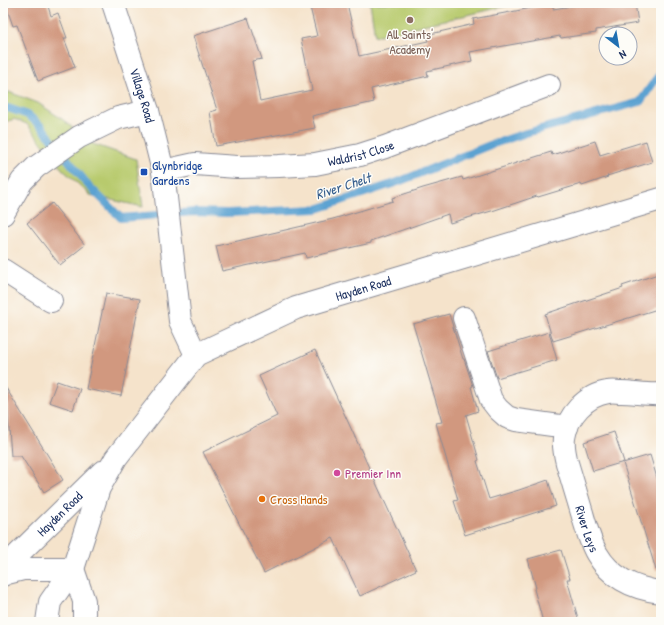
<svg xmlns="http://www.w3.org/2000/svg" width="664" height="625" font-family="'Patrick Hand',sans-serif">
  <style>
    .green { fill: #b8ca6d; stroke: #6a7c66 }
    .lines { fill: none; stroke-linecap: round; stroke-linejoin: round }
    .stream { stroke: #5ba2d1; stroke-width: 8 }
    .building { fill: #d1987f }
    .minor-casing { stroke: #888994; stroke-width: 24 }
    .minor { stroke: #fff; stroke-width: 22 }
    .education-dot { fill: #8d6e63; stroke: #fdfcf7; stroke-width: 1.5 }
    .transit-dot { fill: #1a4fb4; stroke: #fdfcf7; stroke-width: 1.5 }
    .hotel-dot { fill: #d1479c; stroke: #fdfcf7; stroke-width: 1.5 }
    .food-dot { fill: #e8710a; stroke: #fdfcf7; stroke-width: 1.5 }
    .labels { text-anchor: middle; stroke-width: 3; stroke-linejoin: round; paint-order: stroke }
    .education-label { font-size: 13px; fill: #785e54; stroke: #fdfcf7 }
    .street-label { font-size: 13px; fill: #1b2f5e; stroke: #fdfcf7 }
    .transit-label { font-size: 13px; fill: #164399; stroke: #fdfcf7; text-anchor: start }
    .hotel-label { font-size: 13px; fill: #b23c85; stroke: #fdfcf7; text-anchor: start }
    .food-label { font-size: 13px; fill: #c56008; stroke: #fdfcf7; text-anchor: start }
    .water-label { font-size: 14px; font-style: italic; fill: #355d8c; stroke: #fdfcf7 }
  </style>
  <rect width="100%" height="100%" fill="#fdfcf7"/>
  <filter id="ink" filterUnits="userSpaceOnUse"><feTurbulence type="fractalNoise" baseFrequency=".025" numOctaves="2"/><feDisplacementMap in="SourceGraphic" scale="8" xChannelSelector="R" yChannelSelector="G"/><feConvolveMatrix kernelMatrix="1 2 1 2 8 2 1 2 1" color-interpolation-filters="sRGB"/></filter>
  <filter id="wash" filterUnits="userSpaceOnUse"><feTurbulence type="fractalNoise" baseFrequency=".012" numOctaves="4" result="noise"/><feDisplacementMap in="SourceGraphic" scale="16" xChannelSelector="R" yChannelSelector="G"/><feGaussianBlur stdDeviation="0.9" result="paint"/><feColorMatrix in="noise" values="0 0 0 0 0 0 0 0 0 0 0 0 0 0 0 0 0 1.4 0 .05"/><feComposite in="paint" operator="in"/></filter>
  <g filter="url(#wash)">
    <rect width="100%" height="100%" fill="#f5e3cb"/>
    <!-- green -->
    <path class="green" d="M370,3H520L375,36Z
      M6,91L38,103L62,119L93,144L136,159L143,207L90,195L62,169L27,124L14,119L3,123V92Z"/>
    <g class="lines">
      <!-- stream -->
      <path class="stream" d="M3,108H8L28,115L42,127L88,185L121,218L194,212L227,213L317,209L398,182L490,145L526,133L640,102L661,72"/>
    </g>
    <g id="blocks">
      <!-- building -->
      <path class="building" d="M5,3H47L51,16L58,13L67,38H64L75,67L38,81L17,25L13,26Z
        M309,3H347L359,56L428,41L426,35L474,24L473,19L553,4V9L590,3H635L638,23L596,30V33L561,38L560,36L470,52L472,61L427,71L428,76L371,89L374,102L312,116L315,128L216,146L210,112L217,110L193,36L248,18L262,59L252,61L260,101L312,90L301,39L317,36Z
        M595,141L600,155L646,141L652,162L607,176L608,177L582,186L581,184L538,197L537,196L495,210L450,223L448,214L371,241V243L306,258L305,253L222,271L216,246L333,219L393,201L392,198L423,188L462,177L463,180L551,152L552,155Z
        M52,203L85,245L60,265L27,223Z
        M661,273V308L553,341L545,314L623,288L622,286Z
        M106,293L140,299L121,396L86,389Z
        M449,314L463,359H464L473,386L471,387L478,411L466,415L479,460L477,461L489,499L519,490L548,480L556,506L465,535L454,501L458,500L436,423L442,422L413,324Z
        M549,332L557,360L497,378L488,351Z
        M315,350L416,570L360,596L333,538L264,573L203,452L277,416L259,376Z
        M57,381L80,389L73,410L49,402Z
        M6,388L63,480L44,492L21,456H11Z
        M614,432L624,462L593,471L584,442Z
        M650,455L661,491V569L656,570L623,463Z
        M561,550L570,579H567L579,622H543L534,589L536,588L528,559Z"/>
    </g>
  </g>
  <g filter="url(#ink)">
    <use href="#blocks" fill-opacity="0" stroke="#888994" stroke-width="1"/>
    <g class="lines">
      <!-- minor casing -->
      <g class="minor-casing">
        <g id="minor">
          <path id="s1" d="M113,3L148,111L163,171L180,321L196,355"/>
          <path id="s2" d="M163,171L195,164L237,167L279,166L315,164L360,155L385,147L549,85"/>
          <path d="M3,214L22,181L36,167L79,137L118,118L148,111"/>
          <path d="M3,270L51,301"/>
          <path d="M464,318L491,400L498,409L507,417L516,420L567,427"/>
          <path id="s3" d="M661,394C647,395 634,392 621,392C617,392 612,391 608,392C586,395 567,416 564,438C563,446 565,455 567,463C572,480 577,496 582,513C586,527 590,542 597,554C611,578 635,589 661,592"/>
          <path id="s4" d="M3,569L102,472"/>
          <path d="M73,569L84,601V622"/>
          <path d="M3,575L7,573L23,569H73"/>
          <path id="s5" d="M47,622L50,602L73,569L99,488L116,458L196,355L296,308L661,199"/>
        </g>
      </g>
      <!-- minor -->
      <use href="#minor" class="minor"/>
    </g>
  </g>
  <!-- markers -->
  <circle class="education-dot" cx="410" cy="20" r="4"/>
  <rect class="transit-dot" x="140" y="168" width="8" height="8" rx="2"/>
  <circle class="hotel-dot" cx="337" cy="473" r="4"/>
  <circle class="food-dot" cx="262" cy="499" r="4"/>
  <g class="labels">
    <!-- education labels -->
    <g class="education-label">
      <text x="410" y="39">All Saints'<tspan x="410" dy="15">Academy</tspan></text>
    </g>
    <!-- street labels -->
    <g class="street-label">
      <text dy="5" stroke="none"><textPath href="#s1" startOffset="97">Village Road</textPath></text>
      <text dy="5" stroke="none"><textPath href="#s2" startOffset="200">Waldrist Close</textPath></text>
      <text dy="5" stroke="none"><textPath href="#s5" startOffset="491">Hayden Road</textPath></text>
      <text dy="5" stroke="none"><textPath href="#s4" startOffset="79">Hayden Road</textPath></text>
      <text dy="5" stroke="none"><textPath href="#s3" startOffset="215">River Leys</textPath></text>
    </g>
    <!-- transit labels -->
    <g class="transit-label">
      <text x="152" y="170">Glynbridge<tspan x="152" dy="15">Gardens</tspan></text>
    </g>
    <!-- hotel labels -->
    <g class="hotel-label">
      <text x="345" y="478">Premier Inn</text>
    </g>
    <!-- food labels -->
    <g class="food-label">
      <text x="270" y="504">Cross Hands</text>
    </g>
    <!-- water labels -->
    <g class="water-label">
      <text transform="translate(343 186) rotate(-18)" y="5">River Chelt</text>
    </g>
  </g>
  <!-- margin -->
  <rect width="664" height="625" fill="none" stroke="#fdfcf7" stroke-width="16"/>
  <!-- north arrow -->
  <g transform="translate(618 46) rotate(149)"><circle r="19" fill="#fdfcf7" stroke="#a3aaba"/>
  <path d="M0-3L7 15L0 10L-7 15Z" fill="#1f6fb2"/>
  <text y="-6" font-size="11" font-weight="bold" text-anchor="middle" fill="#1b2f5e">N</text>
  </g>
</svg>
